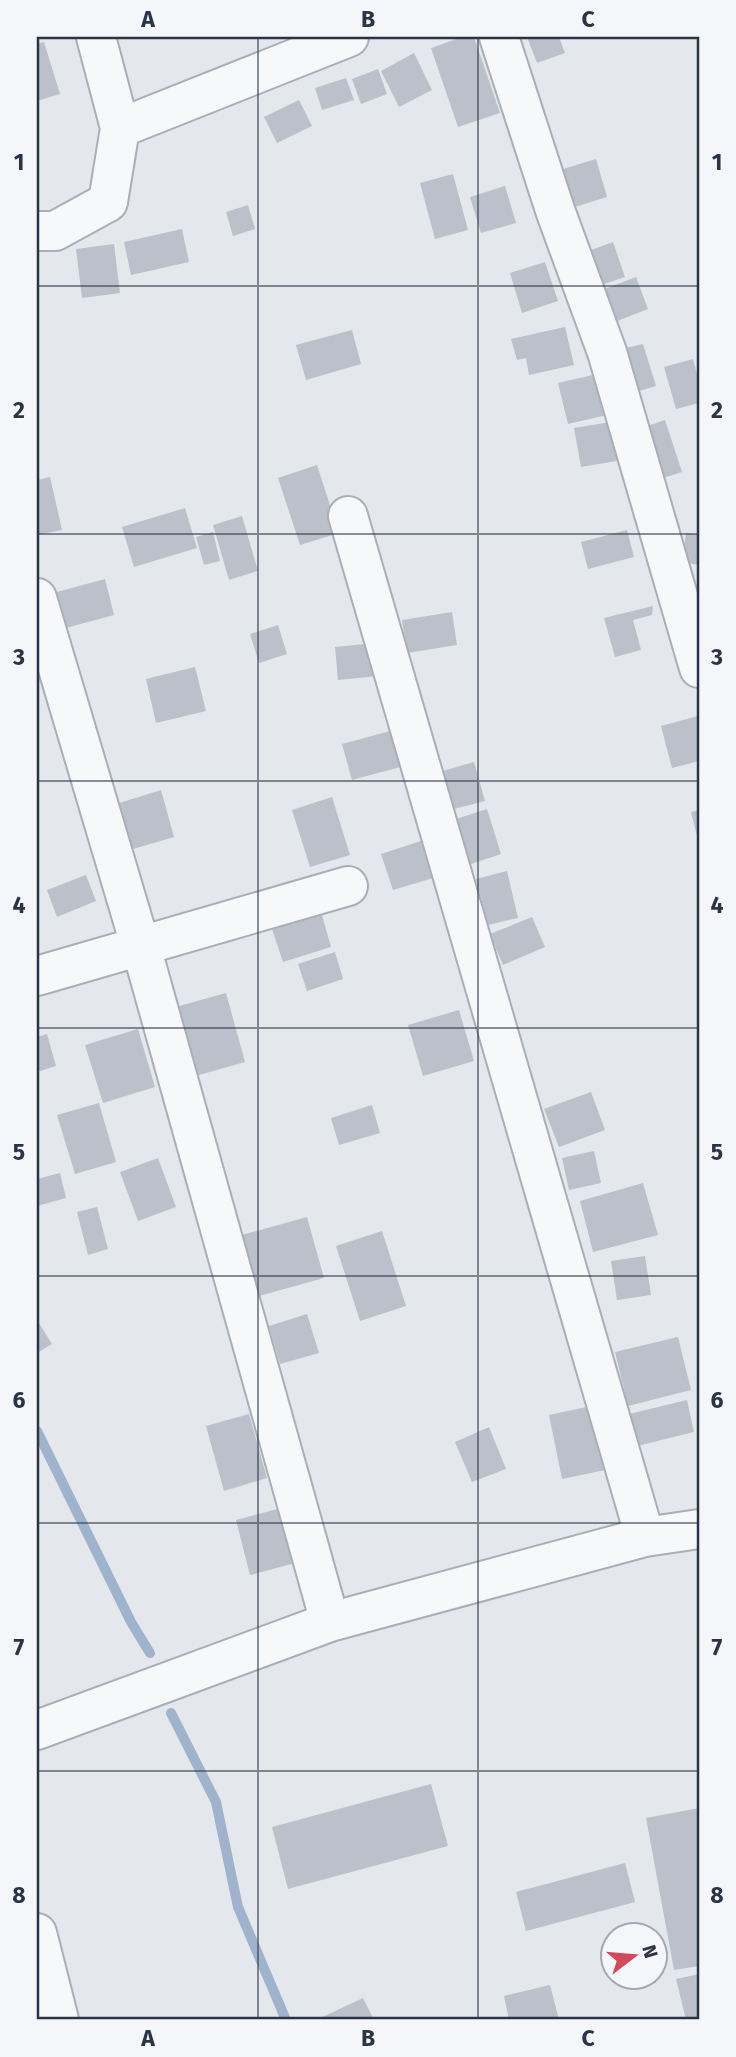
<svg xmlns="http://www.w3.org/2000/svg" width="736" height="2057" font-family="'Fira Sans',sans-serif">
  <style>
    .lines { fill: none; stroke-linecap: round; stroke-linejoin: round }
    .stream { stroke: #9fb4cc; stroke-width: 10 }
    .building { fill: #bbc0ca }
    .minor-casing { stroke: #a9aeb7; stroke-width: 42 }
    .minor { stroke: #f7f8fa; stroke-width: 38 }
    .grid { fill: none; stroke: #2b3445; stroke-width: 2; stroke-opacity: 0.55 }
    .neatline { fill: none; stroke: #2b3445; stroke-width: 2.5 }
    .grid-label { font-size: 23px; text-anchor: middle; font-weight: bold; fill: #2b3445 }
  </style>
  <rect width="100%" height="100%" fill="#e4e7ec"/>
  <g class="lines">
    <!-- stream -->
    <path class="stream" d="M37,1431L131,1622L150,1653
      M171,1713L216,1802L238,1907L286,2020"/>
  </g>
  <!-- building -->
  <path class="building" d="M462,37H474L500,113L458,127L431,48Z
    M527,37H559L565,53L537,63Z
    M44,42L60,94L37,101V44Z
    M414,53L432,90L399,107L381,71Z
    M378,69L387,94L361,104L352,79Z
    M346,78L354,100L322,110L315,88Z
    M299,100L312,126L277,143L264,117Z
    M596,159L607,197L565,210L553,172Z
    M453,174L468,230L435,239L420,183Z
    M505,186L516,223L481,233L470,197Z
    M248,205L255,229L233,236L226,212Z
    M182,229L189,262L131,275L124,242Z
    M613,242L625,277L598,286L586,252Z
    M114,244L120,293L82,298L76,249Z
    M545,262L558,301L522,313L510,273Z
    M636,277L648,309L607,325L594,293Z
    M565,327L574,365L529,375L526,358L517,360L511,339Z
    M352,330L361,364L306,380L296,345Z
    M643,344L656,386L632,393L617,350Z
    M693,359L699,382V403L676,409L664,367Z
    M597,374L607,415L568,424L558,383Z
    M665,420L682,472L653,481L636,430Z
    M611,422L617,461L581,467L574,428Z
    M317,465L339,533L300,545L278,478Z
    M50,477L62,530L37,535V480Z
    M185,508L197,548L134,567L122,527Z
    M242,516L258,571L229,580L213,525Z
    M627,530L634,557L588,569L581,542Z
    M213,532L220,561L204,565L196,537Z
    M686,533L699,535V565L682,562Z
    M105,579L114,615L62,629L53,593Z
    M653,606L652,615L633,620L641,650L615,657L604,618Z
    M452,612L457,645L407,653L402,620Z
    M278,625L287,654L259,663L250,634Z
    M374,643L378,676L338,680L335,647Z
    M195,667L206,711L156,723L146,679Z
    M698,716L699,761L672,768L661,726Z
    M394,730L404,766L352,780L342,744Z
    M474,762L485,801L450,810L439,772Z
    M161,790L174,837L126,851L113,805Z
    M332,797L350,855L310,867L292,810Z
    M487,809L501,854L465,866L450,821Z
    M699,810V840H698L691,812Z
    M421,841L433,878L393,890L381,854Z
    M507,871L518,918L488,925L476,879Z
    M86,875L96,901L57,917L47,890Z
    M320,908L331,947L283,962L270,923Z
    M532,917L545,947L503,965L490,934Z
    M335,952L343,979L307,991L298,964Z
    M226,993L245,1062L192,1077L172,1008Z
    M459,1010L474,1061L423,1076L408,1025Z
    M138,1029L155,1087L103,1103L85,1045Z
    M47,1034L56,1066L37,1072V1037Z
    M591,1092L605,1130L559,1147L544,1109Z
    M99,1103L116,1162L75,1174L57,1115Z
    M372,1105L380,1133L339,1145L331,1118Z
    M594,1151L601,1183L569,1190L562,1158Z
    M158,1158L176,1207L138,1221L120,1172Z
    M60,1173L66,1198L37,1206V1179Z
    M643,1183L658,1235L593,1252L580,1201Z
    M97,1207L108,1249L88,1255L77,1212Z
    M307,1217L324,1278L259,1296L242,1235Z
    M382,1231L406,1306L360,1321L336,1246Z
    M645,1256L651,1295L617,1300L611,1261Z
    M307,1314L319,1353L280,1364L269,1326Z
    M37,1320L52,1344L37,1353Z
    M678,1337L691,1390L628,1406L615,1352Z
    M687,1400L694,1432L637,1446L629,1414Z
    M596,1405L610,1469L562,1479L549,1415Z
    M249,1414L267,1478L224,1491L206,1426Z
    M489,1427L506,1469L472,1482L455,1442Z
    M281,1508L295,1563L250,1575L236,1520Z
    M431,1784L448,1846L288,1889L272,1827Z
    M699,1808V1966L674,1970L646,1818Z
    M625,1863L635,1902L526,1931L516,1892Z
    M699,1974V2020H686L676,1979Z
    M550,1985L559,2020H509L504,1996Z
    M363,1998L374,2020H316Z"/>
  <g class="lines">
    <!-- minor casing -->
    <g class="minor-casing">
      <path id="minor" d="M96,37L120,128
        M499,37L555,210L607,352L699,668
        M37,231H55L108,202L120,128L349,37
        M348,516L645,1537
        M37,598L147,968L330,1622
        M37,976L348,886
        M37,1730L330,1622L645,1537L699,1529
        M37,1933L59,2020"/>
    </g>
    <!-- minor -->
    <use href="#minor" class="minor"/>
  </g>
  <!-- grid -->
  <path class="grid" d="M258,37V2020M478,37V2020M37,286H699M37,534H699M37,781H699M37,1028H699M37,1276H699M37,1523H699M37,1771H699"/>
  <!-- border -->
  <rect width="736" height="2057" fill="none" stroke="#f4f6f9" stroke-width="77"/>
  <!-- north arrow -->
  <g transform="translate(634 1956) rotate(74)"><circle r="33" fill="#f4f6f9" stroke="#a4a8b1" stroke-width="2"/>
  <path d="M0-5L12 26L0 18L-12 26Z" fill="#d1495b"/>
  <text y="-10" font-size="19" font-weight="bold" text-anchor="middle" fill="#2b3445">N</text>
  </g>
  <rect x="38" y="38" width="660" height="1980" class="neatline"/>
  <g class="grid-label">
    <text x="148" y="27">A</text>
    <text x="368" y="27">B</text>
    <text x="588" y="27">C</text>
    <text x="19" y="170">1</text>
    <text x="717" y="170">1</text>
    <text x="19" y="418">2</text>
    <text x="717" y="418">2</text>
    <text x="19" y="665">3</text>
    <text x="717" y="665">3</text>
    <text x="19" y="913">4</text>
    <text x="717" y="913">4</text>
    <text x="19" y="1160">5</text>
    <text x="717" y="1160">5</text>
    <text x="19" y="1408">6</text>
    <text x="717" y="1408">6</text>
    <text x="19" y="1655">7</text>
    <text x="717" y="1655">7</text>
    <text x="19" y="1903">8</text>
    <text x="717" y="1903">8</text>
    <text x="148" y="2046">A</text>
    <text x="368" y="2046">B</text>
    <text x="588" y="2046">C</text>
  </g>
</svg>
